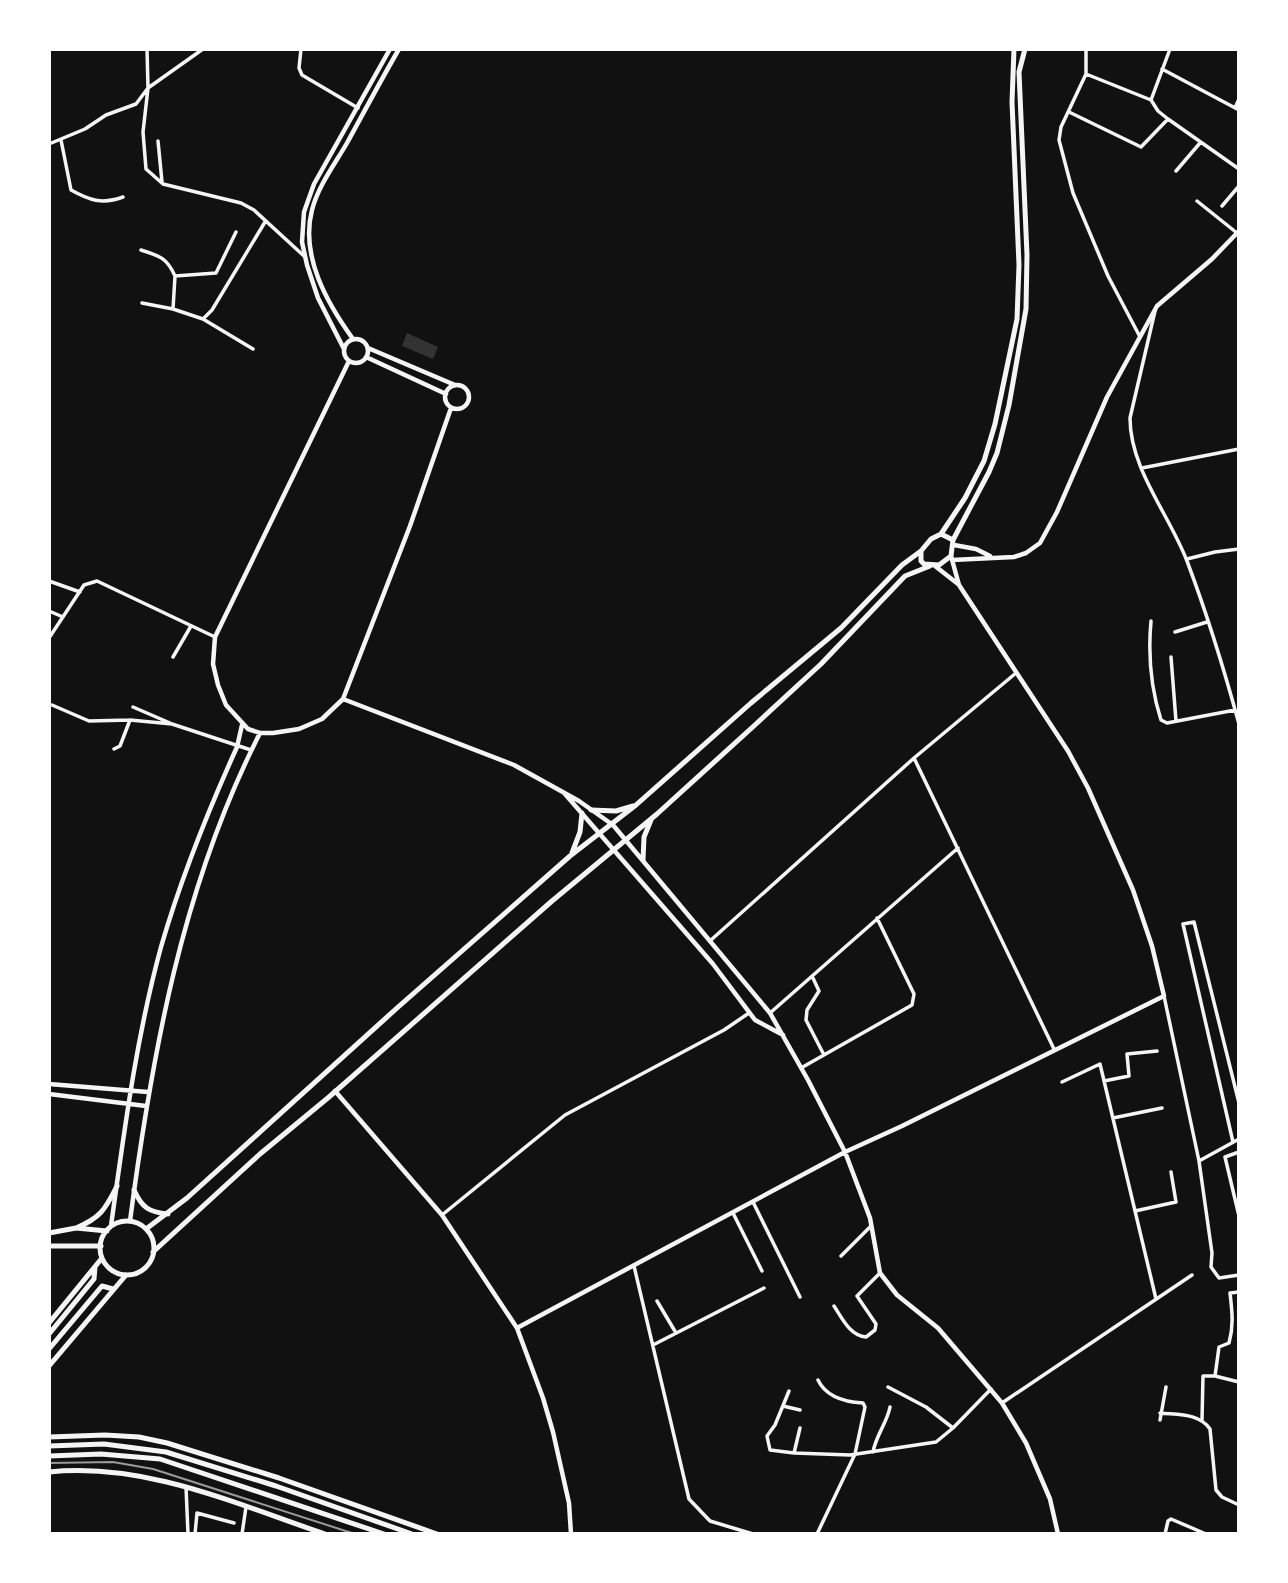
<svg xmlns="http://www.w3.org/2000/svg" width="1288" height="1583" font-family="'Sofia Sans Condensed',sans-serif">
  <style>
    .water { fill: #333 }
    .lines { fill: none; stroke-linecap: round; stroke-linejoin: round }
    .minor { stroke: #f5f5f5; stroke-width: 3.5 }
    .tertiary { stroke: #f5f5f5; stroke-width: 4.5 }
    .secondary { stroke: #f5f5f5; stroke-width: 5 }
    .primary { stroke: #f5f5f5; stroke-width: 5 }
    .rail { stroke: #9a9a9a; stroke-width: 2 }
  </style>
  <rect width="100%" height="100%" fill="#111"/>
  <!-- water -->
  <path class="water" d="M407,333L438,347L433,359L402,346Z"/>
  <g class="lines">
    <!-- minor -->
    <path class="minor" d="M147,49L148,88L143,132L146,169L163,184L241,203L254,210L304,256
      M301,49L299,68L302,75L358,108
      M1086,49V74L1061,127L1059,140L1073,193L1108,276L1139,335
      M1170,49L1151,100L1158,111L1168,119L1239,169
      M1162,69L1239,110
      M1086,74L1151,100
      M1235,108L1239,99
      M1069,112L1141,147L1168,119
      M61,140L71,190C89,200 102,205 123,197
      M158,141L162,182
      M49,144L85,129L106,115L136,104L148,88L203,49
      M1176,171L1200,143
      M1197,201L1237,233
      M1222,206L1239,186
      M141,250C160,256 167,258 175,276
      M142,303L173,309L203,319L212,310L265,222
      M173,309L175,276L216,273L236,232
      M1155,311L1130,418C1130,469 1169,514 1187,561C1207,614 1224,669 1239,724
      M203,319L253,349
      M1142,468L1239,449
      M1187,559L1215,552L1239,549
      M49,581L80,592
      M49,611L63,617
      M1151,621C1148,654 1151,689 1161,720L1167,723L1235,710
      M1175,632L1207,622
      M49,638L84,585L97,581L215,637
      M173,657L191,626
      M1171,657L1176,721
      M52,705L89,721L130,720
      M133,707L170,723
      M114,749L120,746L130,720L172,724L251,750
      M914,758L1054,1049
      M711,940L914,758L1016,673
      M812,976L819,991L807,1010L806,1020L824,1055
      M1164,996L1199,1161L1212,1253L1211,1267L1219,1278L1239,1275
      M770,1013L958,848
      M801,1068L912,1005L914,994L877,918
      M1104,1081L1129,1076L1127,1054L1157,1051
      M1062,1082L1100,1064L1156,1299
      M1113,1118L1162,1108
      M1233,1142L1183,924L1194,922L1239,1103
      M1239,1152L1225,1157L1239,1216
      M1199,1161L1239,1139
      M753,1202L800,1297
      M1135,1211L1176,1202L1171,1172
      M733,1213L762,1271
      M442,1215L565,1115L724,1030L749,1013
      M841,1256L871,1226
      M634,1266L689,1499L710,1521L753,1534
      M657,1301L676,1333
      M834,1306C842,1318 850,1336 866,1337L875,1330L876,1324L857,1296L880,1273
      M653,1345L764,1288
      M1215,1376L1219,1347L1229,1343C1234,1325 1232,1311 1230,1293L1239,1292
      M888,1387L926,1407L953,1428
      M789,1391L775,1425L767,1436L770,1450L794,1453L850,1455L936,1442L953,1428L991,1389
      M1002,1403L1192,1275
      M783,1406L800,1410
      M1160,1413C1178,1415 1199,1413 1210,1429L1216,1490L1222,1497L1239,1505
      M1160,1420L1166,1387
      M1202,1420L1203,1376H1215L1239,1382
      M873,1452C876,1435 887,1423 890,1407
      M794,1453L800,1428
      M186,1487L188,1534
      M195,1534L197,1513L234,1523
      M242,1534L246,1507
      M817,1534L855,1454L865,1407L863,1403C845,1402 826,1397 818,1380
      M1165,1534L1168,1521L1171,1519L1206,1534"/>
    <!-- tertiary -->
    <path class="tertiary" d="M344 351a12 12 0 1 1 24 0a12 12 0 1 1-24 0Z
      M353,339C327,303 300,256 312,210C318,186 335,164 347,143C364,112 381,80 399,49
      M368,348L455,385
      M344,349L318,298L307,265L302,242L304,212L314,184L390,49
      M366,357L446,394
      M349,361L215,637L213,664L218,685L226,705L248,729L260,733H273L299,729L322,719L343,699L410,526L451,408
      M445 397a12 12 0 1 1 24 0a12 12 0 1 1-24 0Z
      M954,545L976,549L990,556
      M952,560L1014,557L1026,553L1040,543L1057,512L1107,397L1157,306L1212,259L1239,231
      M935,566L958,584
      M343,699L514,765L579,801L613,825L770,1013L808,1080L845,1152L870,1218L880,1273L897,1295L938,1328L1002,1403L1026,1443L1050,1499L1058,1534
      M565,794L713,964L755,1020L783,1035
      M49,1084L148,1092
      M335,1091L442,1215L517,1328L543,1398L553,1432L569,1503L571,1534
      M49,1094L146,1106
      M130,1221C152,1054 182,886 260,733
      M111,1226C124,1133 136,1038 161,947C181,878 208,811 237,747L242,725
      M517,1328L845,1152L902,1126L1164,996L1152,946L1133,890L1088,788L1068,751L959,585L951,556"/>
    <!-- secondary -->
    <path class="secondary" d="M941,534L965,498L984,461L995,424L1017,319L1019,265L1012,102L1014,49
      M941,534L953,540L951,556L939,565L924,564L921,561V551L931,539Z
      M953,540L989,472L997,453L1009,405L1026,309L1027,255L1019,72L1025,49
      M591,810L616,811L633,806
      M572,853L580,832L582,813
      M643,860L644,837L651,820
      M134,1190C142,1208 149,1212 168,1214
      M100 1248a27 27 0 1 1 54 0a27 27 0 1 1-54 0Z
      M76,1228C100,1218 105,1210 117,1186
      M146,1229L187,1198L397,1008L570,856L636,805L751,703L841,628L902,565L921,551
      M49,1233L76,1228L107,1231
      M49,1246H101
      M153,1252L260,1154L329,1097L552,901L657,814L756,724L821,664L905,576L930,566
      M49,1323L102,1258
      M49,1334L94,1279L95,1267
      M49,1349L102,1286L113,1289
      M49,1366L126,1275"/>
    <!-- primary -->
    <path class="primary" d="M49,1437L105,1435L139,1437L167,1443L279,1478L437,1534
      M49,1446L104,1444L166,1452L276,1486L412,1534
      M49,1456L101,1454L160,1459L384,1534
      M49,1472C145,1462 236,1504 325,1534"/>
    <!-- rail -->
    <path class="rail" d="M49,1463L113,1462L153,1469L355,1534"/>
  </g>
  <!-- border -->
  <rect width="1288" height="1583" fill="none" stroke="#ffffff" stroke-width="102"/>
</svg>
